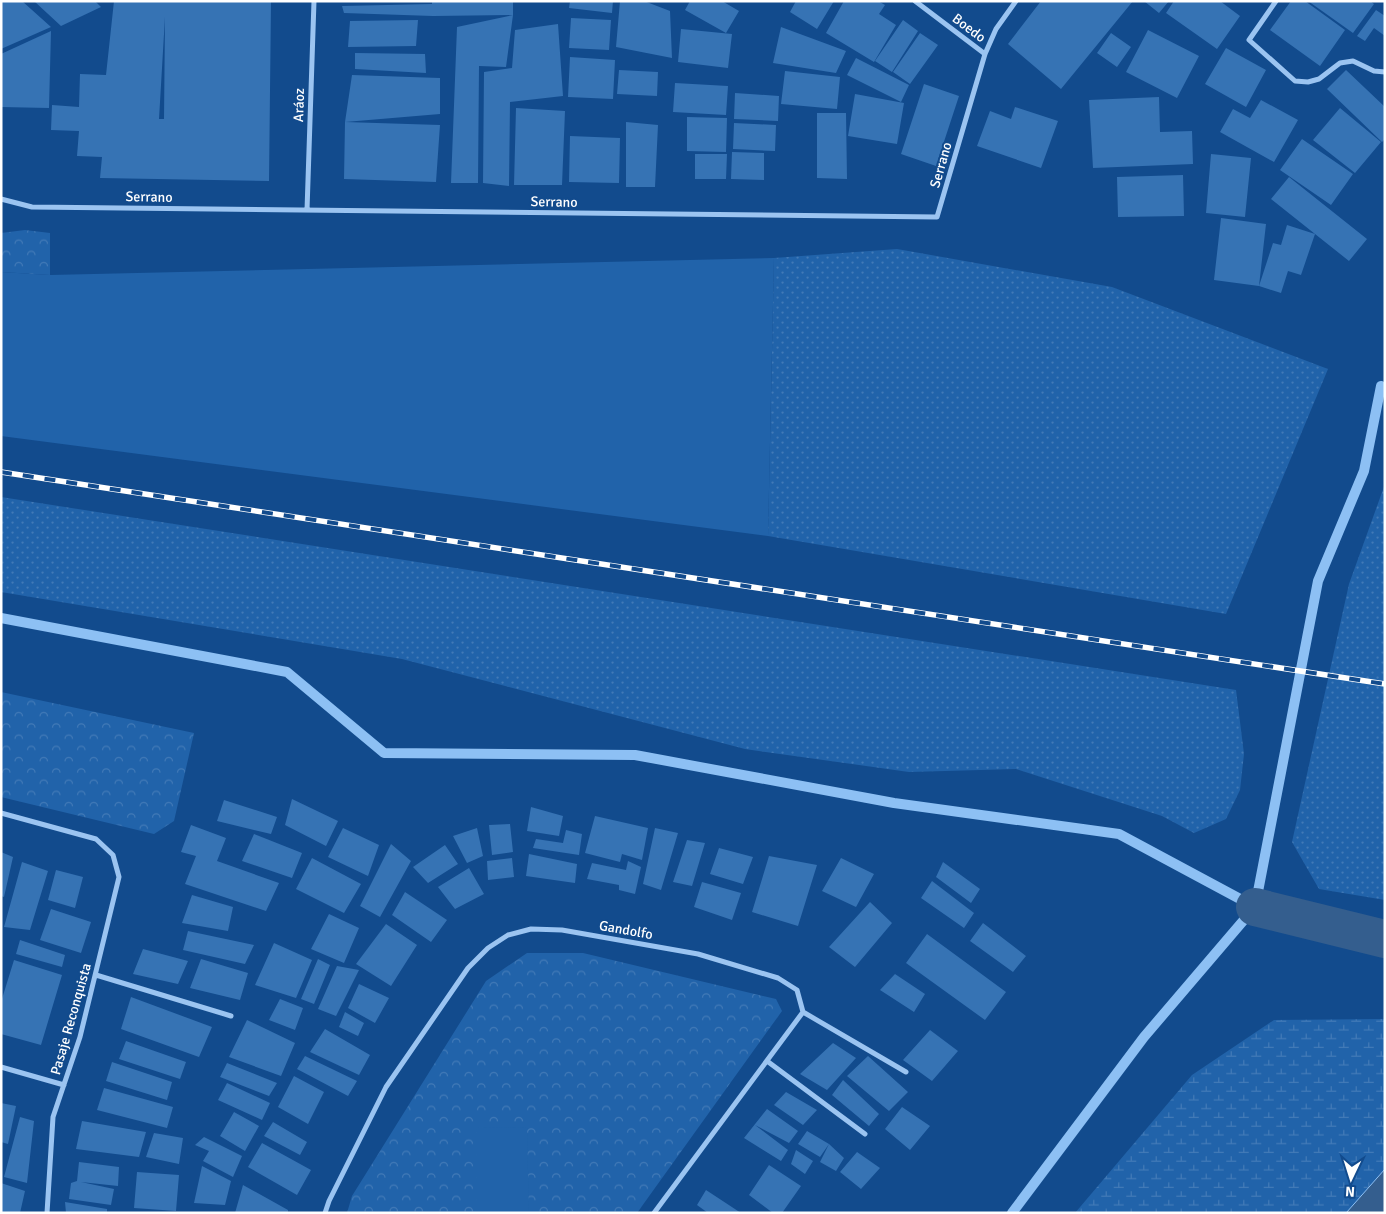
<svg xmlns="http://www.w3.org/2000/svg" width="1386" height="1214" viewBox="0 0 1386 1214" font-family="Signika,sans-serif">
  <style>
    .grass { fill: url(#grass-dots) }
    .wetland { fill: url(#wetland-marsh) }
    .park { fill: url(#park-crowns) }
    .pitch { fill: #2163aa }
    .water { fill: #345e8e; stroke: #8dc0f4 }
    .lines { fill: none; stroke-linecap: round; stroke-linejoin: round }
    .stream { stroke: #8dc0f4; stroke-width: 10 }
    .canal { stroke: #345e8e; stroke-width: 38 }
    .building { fill: #3673b4; fill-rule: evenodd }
    .minor { stroke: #9bc4f1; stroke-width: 5 }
    .rail-casing { stroke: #fff; stroke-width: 5.5 }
    .rail { stroke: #124b8d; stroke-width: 4; stroke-dasharray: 11; stroke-linecap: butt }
    .labels { text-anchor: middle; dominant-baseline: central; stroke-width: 4; stroke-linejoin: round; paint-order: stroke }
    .street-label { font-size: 14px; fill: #fff; stroke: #124b8d }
  </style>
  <defs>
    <pattern id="grass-dots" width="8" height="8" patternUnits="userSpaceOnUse" patternTransform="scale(1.25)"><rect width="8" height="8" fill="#2163aa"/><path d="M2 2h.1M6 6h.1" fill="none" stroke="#427ab7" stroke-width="1.8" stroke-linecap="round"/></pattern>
    <pattern id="wetland-marsh" width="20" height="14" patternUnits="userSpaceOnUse" patternTransform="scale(1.25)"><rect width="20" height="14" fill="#2163aa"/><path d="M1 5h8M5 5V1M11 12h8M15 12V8" fill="none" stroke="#427ab7"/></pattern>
    <pattern id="park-crowns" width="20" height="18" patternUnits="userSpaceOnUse" patternTransform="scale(1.25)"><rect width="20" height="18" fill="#2163aa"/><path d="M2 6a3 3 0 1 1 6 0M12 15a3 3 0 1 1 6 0" fill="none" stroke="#427ab7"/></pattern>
  </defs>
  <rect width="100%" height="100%" fill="#124b8d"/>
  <!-- grass -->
  <path class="grass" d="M897 249 1112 287 1328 369 1226 614 768 536 774 258Z
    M1385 484V900L1319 889 1292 842 1349 584Z
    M1 497 1236 690 1244 754 1240 790 1226 819 1194 833 1162 816 1016 769 909 772 745 749 402 659 1 592Z"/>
  <!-- wetland -->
  <path class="wetland" d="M1385 1019V1213H1075L1192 1075 1274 1020Z"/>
  <!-- park -->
  <path class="park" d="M25 230 50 233V275L1 272V233Z
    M1 692 194 733 174 821 154 834 1 797Z
    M527 953H583L776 999 782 1011 637 1213H347L352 1196 486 981Z"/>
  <!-- pitch -->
  <path class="pitch" d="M774 258 768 536 1 436V272L50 275Z
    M527 1127 529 1213H477V1128Z"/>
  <!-- water -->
  <path class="water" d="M1385 1169V1213H1346Z"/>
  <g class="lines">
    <!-- stream -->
    <path class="stream" d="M1 618 287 672 384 753 635 755 894 803 1119 834 1255 907
      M1012 1213 1144 1037 1255 907 1318 581 1364 471 1381 386"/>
    <!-- canal -->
    <path class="canal" d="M1255 907 1385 939"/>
  </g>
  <!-- building -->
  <path class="building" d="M1 1H22L51 27 1 49Z
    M34 1H95L101 7 61 26Z
    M114 1H271L269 181 100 178 102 157 77 156 79 131 51 130 52 105 79 107 80 74 106 75ZM165 17 164 119H159Z
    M432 1H513V15L433 16 344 13 342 6 432 4Z
    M570 1H613L612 13 569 8Z
    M620 1H644L670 11 672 58 616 47Z
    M690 1H722L739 11 726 33 685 10Z
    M796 1H834L817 29 790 12Z
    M844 1H878L885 5 879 14 896 25 874 62 826 33Z
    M1041 1H1133L1061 89 1008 44Z
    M1144 1H1169L1159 13Z
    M1174 1H1220L1240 16 1217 49 1166 13Z
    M1291 1H1305L1345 30 1320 66 1270 30Z
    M1308 1H1370L1374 4 1353 33Z
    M1376 10 1385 16V36L1374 28 1365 41 1357 36Z
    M513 15 506 67 479 66 478 183H451L457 27Z
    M571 18 611 20 609 50 569 48Z
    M418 20 416 46 348 47 350 21Z
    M903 20 918 31 892 72 875 61Z
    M558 24 563 96 510 102 509 186 483 183 484 72 512 68 515 30Z
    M781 27 846 51 836 73 773 63Z
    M681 29 732 34 728 68 678 62Z
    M1148 30 1199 56 1177 98 1126 72Z
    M51 31 49 108 1 107V54Z
    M920 33 938 45 910 84 893 72Z
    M1111 33 1131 47 1117 67 1097 53Z
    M1226 48 1266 70 1246 107 1205 84Z
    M355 53 425 54 426 73 355 69Z
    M570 57 615 60 613 99 568 97Z
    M856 58 909 85 901 102 847 75Z
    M619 70 658 72 657 96 617 94Z
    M1346 70 1385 107V139L1382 142 1327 89Z
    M785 71 840 77 837 109 781 104Z
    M352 75 440 78V114L345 122Z
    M675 83 728 86 726 115 673 112Z
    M924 84 959 96 936 166 901 154Z
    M735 93 779 96 778 121 734 119Z
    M855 94 904 103 897 144 848 136Z
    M1159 97 1160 132 1192 131 1193 164 1093 168 1089 100Z
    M1261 100 1298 120 1274 162 1220 132 1233 109 1250 118Z
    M1015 107 1058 121 1041 168 977 146 990 111 1011 119Z
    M516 108 565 111 562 185H514Z
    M1340 108 1381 142 1355 173 1313 140Z
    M817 113H846L847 179 817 178Z
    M687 117 727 118 726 152 687 151Z
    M345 122 440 125 436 182 344 179Z
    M626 122 658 125 655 187H626Z
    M734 123 776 125 775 151 733 149Z
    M570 136 620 138 619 183 569 182Z
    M1302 139 1353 174 1331 205 1280 170Z
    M732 152 764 153V180L731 179Z
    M695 154H727L726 179H695Z
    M1211 154 1251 158 1245 217 1206 213Z
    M1183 175 1184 216 1118 217 1117 177Z
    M1289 177 1367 239 1349 261 1271 199Z
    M1221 218 1266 224 1259 286 1214 280Z
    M1287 225 1315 234 1301 275 1288 271 1281 293 1259 286 1273 243 1281 245Z
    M292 799 338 821 326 846 285 825Z
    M224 800 277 817 271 834 217 821Z
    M531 807 563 816 559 836 527 831Z
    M595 816 648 828 642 860 622 854 620 862 585 853Z
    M510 824 513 852 492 855 489 825Z
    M191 825 226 838 217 861 279 883 266 911 185 884 196 856 181 852Z
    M343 828 379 845 368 876 328 857Z
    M477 828 483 856 467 863 453 836Z
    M655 828 678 833 661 890 643 884Z
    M566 830 582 834 579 855 533 848 536 839 563 843Z
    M254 834 302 853 292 878 242 861Z
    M687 840 705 843 692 886 673 882Z
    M391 844 411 861 380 917 360 906Z
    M445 845 458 864 428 883 413 867Z
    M719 848 753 857 743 884 710 874Z
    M1 852 13 857 4 897 1 896Z
    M529 854 577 864 575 883 526 876Z
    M769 856 817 865 798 926 752 912Z
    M312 858 361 884 344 913 296 889Z
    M512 858 514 877 488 880 487 861Z
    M841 858 874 874 856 907 822 891Z
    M628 861 641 867 635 894 619 890V885L587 879 592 863 626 870Z
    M22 862 48 871 30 930 4 927Z
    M943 862 980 889 971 903 936 877Z
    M469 868 484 894 455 909 438 887Z
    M56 870 83 877 75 908 48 900Z
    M932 881 974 913 964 928 921 898Z
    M702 882 741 893 732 920 694 907Z
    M405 892 447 920 431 942 392 915Z
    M192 895 233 907 228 931 182 923Z
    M870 902 892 923 855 967 829 947Z
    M51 909 91 922 81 953 40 940Z
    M329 914 359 928 344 963 311 949Z
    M983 923 1026 956 1013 972 970 941Z
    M386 924 417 945 391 986 356 964Z
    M188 931 254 945 245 964 183 950Z
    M927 934 1006 992 985 1020 906 963Z
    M20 940 65 955 62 967 16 954Z
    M274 943 312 960 296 998 255 985Z
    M143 949 188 961 178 984 133 974Z
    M201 959 248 973 240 1000 190 988Z
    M318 959 330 965 314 1004 301 999Z
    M14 960 62 975 41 1045 1 1034V1002Z
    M337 966 359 970 336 1016 318 1009Z
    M895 974 925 994 914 1012 880 990Z
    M359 984 389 998 375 1023 348 1008Z
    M131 997 212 1027 199 1057 121 1029Z
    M280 999 303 1008 295 1030 269 1020Z
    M345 1012 364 1023 358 1036 339 1027Z
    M247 1020 295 1043 281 1076 229 1057Z
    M325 1029 370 1055 359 1075 310 1052Z
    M930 1030 958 1051 932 1081 903 1060Z
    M126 1041 186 1062 180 1079 119 1059Z
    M833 1043 856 1058 827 1090 800 1074Z
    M305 1056 357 1081 348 1096 297 1069Z
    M868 1056 908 1092 889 1111 847 1076Z
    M112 1062 172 1082 167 1100 106 1081Z
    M227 1063 277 1083 269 1096 220 1077Z
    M294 1076 324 1092 308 1124 278 1107Z
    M843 1080 879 1114 869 1126 832 1095Z
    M227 1083 270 1103 262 1120 218 1100Z
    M104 1088 173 1107 167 1128 97 1110Z
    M786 1092 817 1110 803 1125 774 1105Z
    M1 1103 16 1106 8 1144 1 1142Z
    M902 1107 930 1126 910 1150 885 1129Z
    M767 1109 798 1131 789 1143 755 1125 788 1150 781 1161 744 1138Z
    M234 1112 259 1126 245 1151 220 1136Z
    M20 1117 34 1121 27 1183 4 1177Z
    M82 1121 146 1132 139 1157 76 1149Z
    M273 1122 307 1142 300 1155 264 1136Z
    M807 1131 829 1144 844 1158 836 1171 820 1162 829 1144 820 1157 798 1144Z
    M154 1133 183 1138 179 1164 146 1157Z
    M204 1137 242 1156 233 1177 203 1161 209 1151 195 1145Z
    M262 1143 311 1170 297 1195 248 1167Z
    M796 1150 813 1161 805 1174 791 1164Z
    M857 1152 880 1168 861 1189 840 1172Z
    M79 1162 119 1167 118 1186 81 1182 114 1189 111 1205 69 1199 71 1183 77 1181Z
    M769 1165 801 1186 782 1213H773L749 1195Z
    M202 1166 231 1181 225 1205 194 1203Z
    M137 1172 179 1175 176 1211 134 1208Z
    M1 1183 25 1191 20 1213H1Z
    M243 1185 288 1210V1213H235Z
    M706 1190 741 1213H708L697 1205Z
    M65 1202 107 1209V1213H66Z"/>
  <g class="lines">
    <!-- minor -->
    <path class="minor" d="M915 1 985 54
      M1276 1 1249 40 1295 81 1308 82 1319 79 1340 63 1353 61 1374 71 1385 72
      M1 199 32 207 937 217 985 54 996 29 1016 1
      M307 210 314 1
      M1 813 96 839 113 855 119 877 80 1037 53 1117 47 1213
      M96 975 231 1016
      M803 1012 906 1072
      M767 1061 865 1134
      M1 1067 64 1085
      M325 1213 329 1201 386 1087 468 968 488 948 508 935 531 929 562 930 698 954 778 978 797 990 803 1012
      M654 1213 803 1012"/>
    <!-- rail casing -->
    <g class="rail-casing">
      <path id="rail" d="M1 472 1385 684"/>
    </g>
    <!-- rail -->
    <use href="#rail" class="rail"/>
  </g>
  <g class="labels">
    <!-- street labels -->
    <g class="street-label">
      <text transform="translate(969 28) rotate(37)">Boedo</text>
      <text transform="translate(299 105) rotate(-88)">Aráoz</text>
      <text transform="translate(941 165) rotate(-74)">Serrano</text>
      <text transform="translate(149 197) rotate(1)">Serrano</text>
      <text transform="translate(554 202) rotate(1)">Serrano</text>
      <text transform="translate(626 930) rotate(10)">Gandolfo</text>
      <text transform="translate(71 1019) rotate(-74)">Pasaje Reconquista</text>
    </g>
  </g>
  <!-- border -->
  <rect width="1386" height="1214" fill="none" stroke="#ffffff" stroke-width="5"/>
  <!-- north arrow -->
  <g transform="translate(1351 1179) rotate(184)" stroke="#124b8d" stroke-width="4" paint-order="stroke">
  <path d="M0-4L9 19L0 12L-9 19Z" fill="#ffffff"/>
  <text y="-8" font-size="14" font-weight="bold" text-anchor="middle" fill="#ffffff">N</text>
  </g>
</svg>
